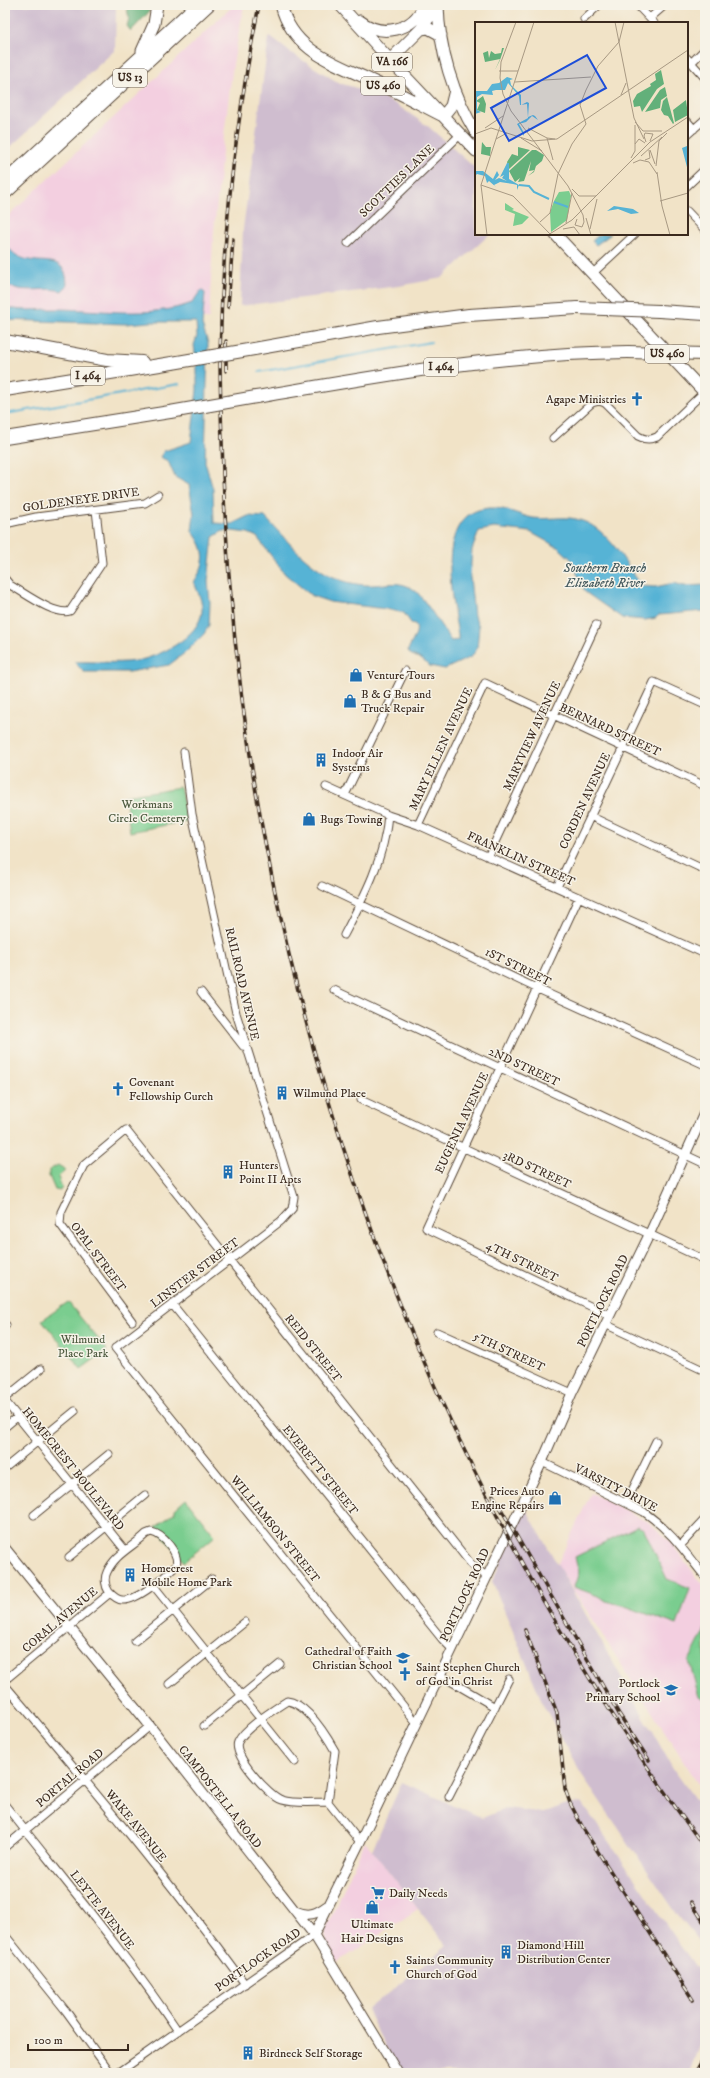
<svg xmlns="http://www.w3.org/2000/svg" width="710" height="2078" viewBox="0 0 710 2078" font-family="'IM FELL DW Pica',serif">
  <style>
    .built { fill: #f3cfe0 }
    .industrial { fill: #cfbdcf }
    .green { fill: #7acd8f; stroke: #5a7c56 }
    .forest { fill: #63b07a; stroke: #4f6d4c }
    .water { fill: #57b3d5; stroke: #496e7a }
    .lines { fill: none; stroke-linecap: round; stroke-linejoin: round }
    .stream { stroke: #57b3d5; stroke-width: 2 }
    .minor-casing { stroke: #564637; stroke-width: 9 }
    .secondary-casing { stroke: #564637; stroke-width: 11 }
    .primary-casing { stroke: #564637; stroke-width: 13 }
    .motorway-casing { stroke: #564637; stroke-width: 14 }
    .minor { stroke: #fff; stroke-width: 7 }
    .secondary { stroke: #fff; stroke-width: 9 }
    .primary { stroke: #fff; stroke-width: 11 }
    .motorway { stroke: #fff; stroke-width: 12 }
    .rail-casing { stroke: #3b2a1e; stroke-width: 3.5 }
    .rail { stroke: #f7f3e8; stroke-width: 2; stroke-dasharray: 6; stroke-linecap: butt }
    .motorway-bridge-casing { stroke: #564637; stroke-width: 14; stroke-linecap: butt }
    .motorway-bridge { stroke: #fff; stroke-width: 12 }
    .labels { text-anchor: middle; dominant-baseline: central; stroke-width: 3; stroke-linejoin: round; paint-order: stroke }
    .shield { fill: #f7f3e8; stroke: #73665b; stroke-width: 1 }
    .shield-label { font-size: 11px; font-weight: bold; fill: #3b2a1e }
    .street-label { font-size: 12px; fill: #3b2a1e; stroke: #f7f3e8 }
    .poi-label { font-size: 12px; fill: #3b2a1e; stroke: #f7f3e8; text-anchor: start }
    .park-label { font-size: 12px; fill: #4e5b40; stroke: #f7f3e8 }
    .water-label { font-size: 13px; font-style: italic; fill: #455a5e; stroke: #f7f3e8 }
    .inset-river { fill: none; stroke: #57b3d5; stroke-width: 2 }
    .inset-road { fill: none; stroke: #a89983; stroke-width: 1 }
    .view { fill: #1d4ed8; fill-opacity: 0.15; stroke: #1d4ed8; stroke-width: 2 }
    .inset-edge { fill: none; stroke: #3b2a1e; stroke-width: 2 }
  </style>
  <rect width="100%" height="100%" fill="#f7f3e8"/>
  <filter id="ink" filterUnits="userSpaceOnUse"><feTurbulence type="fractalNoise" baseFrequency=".025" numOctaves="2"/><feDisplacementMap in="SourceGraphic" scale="8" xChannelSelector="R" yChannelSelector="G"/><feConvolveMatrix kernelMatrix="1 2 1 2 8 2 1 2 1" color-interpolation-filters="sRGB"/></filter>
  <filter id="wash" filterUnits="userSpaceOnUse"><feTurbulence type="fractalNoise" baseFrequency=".012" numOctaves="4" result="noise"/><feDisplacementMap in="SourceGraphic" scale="16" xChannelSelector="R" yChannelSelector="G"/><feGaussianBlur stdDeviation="0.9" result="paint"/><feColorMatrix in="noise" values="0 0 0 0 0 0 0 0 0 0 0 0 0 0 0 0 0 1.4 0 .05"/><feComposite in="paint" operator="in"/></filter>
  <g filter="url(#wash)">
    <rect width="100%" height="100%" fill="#f1e3c7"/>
    <!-- built -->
    <path class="built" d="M234 5H244L233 64 223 143 213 240 209 319 135 320 5 318V219Z
      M591 1493 647 1521 668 1539 697 1577 705 1585V1794L557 1565Z
      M365 1841 418 1909 337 1963 326 1944 325 1930Z"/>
    <!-- industrial -->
    <path class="industrial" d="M5 5H116L115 50 5 152Z
      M269 36 291 53 339 83 377 94 397 105 429 127 476 169V234H490L442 278 399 286 240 306 243 229Z
      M526 1509 674 1770 705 1813V1949L679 1917 580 1772 544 1706 492 1581Z
      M402 1782 482 1818 507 1808 543 1813 564 1805 582 1803 704 1979 705 2030 689 2073H398L367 2010 447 1946 372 1850Z"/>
    <!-- green -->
    <path class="green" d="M180 787 187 821 130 832 125 796Z
      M58 1165 66 1170 58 1177 62 1187 60 1191 55 1190 49 1176V1170Z
      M68 1302 107 1350 81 1369 42 1320Z
      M186 1499 215 1536 184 1562 156 1527 175 1512V1509Z
      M637 1526 644 1529 667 1579 690 1588 677 1625 625 1606 606 1601 598 1596 574 1587 579 1572 575 1557Z
      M705 1629V1701L699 1697 689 1661Z"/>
    <!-- forest -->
    <path class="forest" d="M126 5H150L149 12 131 31 127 26 129 18Z"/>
    <!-- water -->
    <path class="water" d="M600 234H611L596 245 592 241Z
      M5 245C11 250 14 255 22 258 42 266 67 252 67 286L62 291C42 286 25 295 5 284Z
      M201 290 205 293 202 325 208 343 205 462 213 489 214 523 232 524 248 516 265 517C293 547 321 583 366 585 383 586 397 579 413 589 422 594 444 631 451 641L458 640V635C452 599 433 512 489 508 506 507 518 515 533 518 547 520 562 516 576 519 608 526 624 562 642 586L655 587 674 583 684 586 705 585V611L659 615 656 618 645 620 622 618 585 592 571 559 559 548 530 532 494 528 479 531 472 550 470 577 474 616 479 626 477 649 471 657 445 669 430 666 421 659 410 654 408 650C411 642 420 632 415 624L411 623 404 613 386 609 330 602 312 596 285 574 257 537 248 533 232 531H223L213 537 208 581 210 603 209 625 204 634 186 652 169 665 129 672H84L74 662C94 661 114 664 135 661 157 658 200 637 202 611 203 601 197 591 194 582 207 562 207 550 192 531L194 514 189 485 175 477 168 461 160 457 164 451 191 442 197 390V368L194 345 197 336 196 322H150L126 324 5 320V307C23 312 36 309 54 309 99 309 149 319 192 303Z"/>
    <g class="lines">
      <!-- stream -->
      <path class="stream" d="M259 372 431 342
        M5 414 179 384"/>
    </g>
  </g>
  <g filter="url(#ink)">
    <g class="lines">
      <!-- minor casing -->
      <g class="minor-casing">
        <path id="minor" d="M637 5 654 23
          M650 18 665 5
          M584 19 599 5
          M687 58 705 78
          M691 63 705 49
          M687 121 694 129
          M687 135 705 119
          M687 186 705 169
          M687 211 705 230
          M348 243 461 134
          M592 274 635 234
          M553 438 592 403 599 401 605 403 638 436C645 440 650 440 657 437L704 392
          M5 524 36 517 145 503 158 495
          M5 579 10 585C25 593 54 616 70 611L102 563 96 510
          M184 752 192 814 236 1013 294 1197 292 1209 281 1221 115 1348 417 1723
          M326 787 388 815 418 825 705 954
          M345 795 405 671
          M590 816 705 870
          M418 825 485 683 705 786
          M488 857 596 625
          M322 886 538 989 705 1065
          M557 887 654 682 705 705
          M579 897 426 1228 609 1315
          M344 935C364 897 385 857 388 815
          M334 990 705 1164
          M201 992 243 1046
          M361 1100 705 1260
          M172 1304 442 1639 452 1649
          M132 1321 60 1224 61 1212 84 1165 126 1130 471 1564 486 1576
          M605 1324 705 1371
          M5 1326 6 1325
          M437 1332 572 1393
          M5 1398 41 1369
          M5 1401 125 1550
          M5 1427 17 1417
          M542 1462 644 1512C671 1531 685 1552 705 1577
          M5 1468 75 1411
          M626 1503 656 1441
          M34 1515 109 1454
          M151 1532C163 1534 180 1554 176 1566 166 1576 136 1602 122 1600 118 1600 112 1595 109 1592 105 1586 104 1578 107 1572 115 1554 133 1547 146 1534Z
          M681 1545 705 1519
          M69 1557 145 1495
          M153 1585 295 1762
          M135 1641 212 1579
          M440 1675 495 1707
          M5 1680 110 1593
          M169 1684 245 1622
          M5 1685C88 1783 170 1881 245 1984
          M204 1726 280 1664
          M449 1797 509 1679
          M328 1802C313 1802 295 1804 282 1800 269 1796 232 1755 238 1742 244 1728 275 1709 287 1701 306 1703 326 1735 335 1751L328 1802 360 1842
          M5 1805C64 1880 125 1952 178 2031
          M5 1847 150 1726
          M5 1935 66 2011 111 2073
          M118 2073 314 1935"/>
      </g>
      <!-- secondary casing -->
      <g class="secondary-casing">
        <path id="secondary" d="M5 1548 150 1726 314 1935 398 2073
          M295 1911C309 1917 316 1914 327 1906
          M314 1935 360 1842 542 1462 572 1393 649 1235 705 1111"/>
      </g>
      <!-- primary casing -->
      <g class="primary-casing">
        <path id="primary" d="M281 5C293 53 338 64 377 83 400 93 421 105 443 116
          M340 5 390 60 476 151
          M438 5C439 50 453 95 476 133
          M360 21C382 38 413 31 424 5
          M421 29 430 16 433 5
          M142 51 154 24 157 5
          M390 60 421 29 428 28 441 35
          M443 116 451 106 455 90
          M5 181 196 5
          M5 194 209 5
          M555 234 705 393"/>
      </g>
      <!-- motorway casing -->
      <g class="motorway-casing">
        <path id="motorway" d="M659 311 705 314
          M5 341 107 360 142 362
          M254 349 378 327 469 315 577 308
          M5 390 172 363
          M256 397C379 376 502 353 628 352
          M5 438 170 412"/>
      </g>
      <!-- minor -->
      <use href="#minor" class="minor"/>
      <!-- secondary -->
      <use href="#secondary" class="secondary"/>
      <!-- primary -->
      <use href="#primary" class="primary"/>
      <!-- motorway -->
      <use href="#motorway" class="motorway"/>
      <!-- rail casing -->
      <g class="rail-casing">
        <path id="rail" d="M259 5C236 120 222 238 220 355 220 394 222 434 223 473 237 841 334 1207 506 1533 564 1643 631 1748 705 1848
          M228 307 233 239
          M226 371V341
          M493 1495 619 1714 649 1760
          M525 1630 557 1713 565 1789 570 1803 584 1830 693 2000
          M691 1902 705 1924
          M695 2073 705 2056"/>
      </g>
      <!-- rail -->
      <use href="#rail" class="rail"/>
      <!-- motorway-bridge casing -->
      <g class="motorway-bridge-casing">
        <path id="motorway-bridge" d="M577 308 659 311
          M628 352 705 354
          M172 363 254 349
          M170 412 256 397"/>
      </g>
      <!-- motorway-bridge -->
      <use href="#motorway-bridge" class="motorway-bridge"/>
    </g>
  </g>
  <!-- icons -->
  <defs>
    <g id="church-bare" transform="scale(1.08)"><path d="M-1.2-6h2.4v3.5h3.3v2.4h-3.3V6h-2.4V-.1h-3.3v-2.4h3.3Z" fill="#1f6fb2" stroke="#f7f3e8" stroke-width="2.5" paint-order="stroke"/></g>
    <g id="shop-bare" transform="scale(1.08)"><path d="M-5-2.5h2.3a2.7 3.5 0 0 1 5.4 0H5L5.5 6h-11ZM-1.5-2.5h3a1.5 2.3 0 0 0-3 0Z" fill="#1f6fb2" stroke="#f7f3e8" stroke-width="2.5" paint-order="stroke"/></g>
    <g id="building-bare" transform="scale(1.08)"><path d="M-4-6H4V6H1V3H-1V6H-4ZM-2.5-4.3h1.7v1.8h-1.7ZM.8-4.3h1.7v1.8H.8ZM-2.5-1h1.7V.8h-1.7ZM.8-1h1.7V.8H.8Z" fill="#1f6fb2" stroke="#f7f3e8" stroke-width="2.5" paint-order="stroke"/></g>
    <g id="school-bare" transform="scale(1.08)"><path d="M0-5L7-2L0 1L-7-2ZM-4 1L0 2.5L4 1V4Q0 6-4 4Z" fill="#1f6fb2" stroke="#f7f3e8" stroke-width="2.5" paint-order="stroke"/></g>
    <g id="supermarket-bare" transform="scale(1.08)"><path d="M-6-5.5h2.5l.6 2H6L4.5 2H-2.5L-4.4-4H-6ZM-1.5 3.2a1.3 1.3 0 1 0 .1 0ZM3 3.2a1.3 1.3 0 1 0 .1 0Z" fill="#1f6fb2" stroke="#f7f3e8" stroke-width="2.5" paint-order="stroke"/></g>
  </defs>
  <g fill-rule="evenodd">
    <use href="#church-bare" x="637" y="399"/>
    <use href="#shop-bare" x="356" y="675"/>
    <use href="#shop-bare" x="350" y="701"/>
    <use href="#building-bare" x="321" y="760"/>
    <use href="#shop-bare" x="309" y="819"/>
    <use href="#church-bare" x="118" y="1089"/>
    <use href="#building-bare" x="282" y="1093"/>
    <use href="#building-bare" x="228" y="1172"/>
    <use href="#shop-bare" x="555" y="1498"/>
    <use href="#building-bare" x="130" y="1575"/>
    <use href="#school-bare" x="403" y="1658"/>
    <use href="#church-bare" x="405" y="1674"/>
    <use href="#school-bare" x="671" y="1690"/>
    <use href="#supermarket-bare" x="378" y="1893"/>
    <use href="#shop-bare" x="372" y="1907"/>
    <use href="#building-bare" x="506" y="1952"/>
    <use href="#church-bare" x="395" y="1967"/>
    <use href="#building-bare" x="248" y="2053"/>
  </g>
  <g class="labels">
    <!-- shield labels -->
    <g class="shield">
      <rect x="372" y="53" width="40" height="18" rx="3"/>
      <rect x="113" y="69" width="34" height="18" rx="3"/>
      <rect x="361" y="77" width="44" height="18" rx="3"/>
      <rect x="645" y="345" width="44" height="18" rx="3"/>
      <rect x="424" y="358" width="34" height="18" rx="3"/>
      <rect x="71" y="367" width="34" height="18" rx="3"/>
    </g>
    <g class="shield-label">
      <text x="392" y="62">VA 166</text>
      <text x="130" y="78">US 13</text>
      <text x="383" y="86">US 460</text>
      <text x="667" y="354">US 460</text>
      <text x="441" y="367">I 464</text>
      <text x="88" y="376">I 464</text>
    </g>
    <!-- street labels -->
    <g class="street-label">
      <text transform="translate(397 181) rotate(-44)">SCOTTIES LANE</text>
      <text transform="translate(81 500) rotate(-8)">GOLDENEYE DRIVE</text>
      <text transform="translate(610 730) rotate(25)">BERNARD STREET</text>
      <text transform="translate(532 736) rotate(-65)">MARYVIEW AVENUE</text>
      <text transform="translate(441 749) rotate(-65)">MARY ELLEN AVENUE</text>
      <text transform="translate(585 801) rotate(-65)">CORDEN AVENUE</text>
      <text transform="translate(521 859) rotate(24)">FRANKLIN STREET</text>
      <text transform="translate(518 967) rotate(26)">1ST STREET</text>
      <text transform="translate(242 984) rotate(77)">RAILROAD AVENUE</text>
      <text transform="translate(524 1067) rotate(25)">2ND STREET</text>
      <text transform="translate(462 1123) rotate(-65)">EUGENIA AVENUE</text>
      <text transform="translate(537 1170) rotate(25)">3RD STREET</text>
      <text transform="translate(98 1257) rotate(53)">OPAL STREET</text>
      <text transform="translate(522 1262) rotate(26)">4TH STREET</text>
      <text transform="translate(195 1273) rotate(-37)">LINSTER STREET</text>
      <text transform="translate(603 1301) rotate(-64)">PORTLOCK ROAD</text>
      <text transform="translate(313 1348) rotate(51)">REID STREET</text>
      <text transform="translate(509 1352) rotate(25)">5TH STREET</text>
      <text transform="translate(73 1469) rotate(51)">HOMECREST BOULEVARD</text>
      <text transform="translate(320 1470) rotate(51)">EVERETT STREET</text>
      <text transform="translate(616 1488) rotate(27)">VARSITY DRIVE</text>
      <text transform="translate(275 1529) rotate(51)">WILLIAMSON STREET</text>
      <text transform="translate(465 1595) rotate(-65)">PORTLOCK ROAD</text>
      <text transform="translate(60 1620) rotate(-40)">CORAL AVENUE</text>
      <text transform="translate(70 1778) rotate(-40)">PORTAL ROAD</text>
      <text transform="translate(220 1797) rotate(52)">CAMPOSTELLA ROAD</text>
      <text transform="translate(136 1826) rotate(51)">WAKE AVENUE</text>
      <text transform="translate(102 1910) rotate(52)">LEYTE AVENUE</text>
      <text transform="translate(258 1960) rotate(-35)">PORTLOCK ROAD</text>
    </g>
    <!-- poi labels -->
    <g class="poi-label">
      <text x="626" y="399" text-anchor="end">Agape Ministries</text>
      <text x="367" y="675">Venture Tours</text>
      <text x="361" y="694">B &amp; G Bus and<tspan x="361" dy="14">Truck Repair</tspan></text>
      <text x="332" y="753">Indoor Air<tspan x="332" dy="14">Systems</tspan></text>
      <text x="320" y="819">Bugs Towing</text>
      <text x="129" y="1082">Covenant<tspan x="129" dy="14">Fellowship Curch</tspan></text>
      <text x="293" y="1093">Wilmund Place</text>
      <text x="239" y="1165">Hunters<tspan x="239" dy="14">Point II Apts</tspan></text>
      <text x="544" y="1491" text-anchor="end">Prices Auto<tspan x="544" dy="14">Engine Repairs</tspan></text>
      <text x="141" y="1568">Homecrest<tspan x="141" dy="14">Mobile Home Park</tspan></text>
      <text x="392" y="1651" text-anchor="end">Cathedral of Faith<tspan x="392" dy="14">Christian School</tspan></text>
      <text x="416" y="1667">Saint Stephen Church<tspan x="416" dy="14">of God in Christ</tspan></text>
      <text x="660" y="1683" text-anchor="end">Portlock<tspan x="660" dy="14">Primary School</tspan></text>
      <text x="389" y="1893">Daily Needs</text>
      <text x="372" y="1924" text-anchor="middle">Ultimate<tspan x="372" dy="14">Hair Designs</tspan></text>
      <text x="517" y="1945">Diamond Hill<tspan x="517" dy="14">Distribution Center</tspan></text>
      <text x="406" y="1960">Saints Community<tspan x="406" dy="14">Church of God</tspan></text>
      <text x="259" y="2053">Birdneck Self Storage</text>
    </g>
    <!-- park labels -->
    <g class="park-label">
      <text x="147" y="804">Workmans<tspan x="147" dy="14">Circle Cemetery</tspan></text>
      <text x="83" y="1339">Wilmund<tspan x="83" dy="14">Place Park</tspan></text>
    </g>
    <!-- water labels -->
    <g class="water-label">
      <text x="605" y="568">Southern Branch<tspan x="605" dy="15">Elizabeth River</tspan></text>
    </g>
  </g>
  <!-- overview -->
  <g transform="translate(475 22)">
    <rect width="213" height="213" fill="#f1e3c7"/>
    <path d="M94 169 96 174 92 198 76 210 75 190 79 179 84 170ZM30 181 39 187 37 188 54 195 47 202 38 204 40 192 30 188Z" fill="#7acd8f"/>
    <path d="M27 26H29L25 38 20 48 25 37 10 40 8 31 13 29 14 36 16 29 20 32 26 31ZM186 48 189 62 182 67 167 90 165 84 159 85 158 79 162 72 176 64 175 62 181 58 180 52ZM190 65 192 74 186 78 185 86 170 90 185 68ZM8 74 11 82 10 91 2 88 5 81 1 79ZM192 75 199 101 198 102 193 94 189 93 186 88 188 79ZM211 78 213 93 200 100 198 88ZM7 120 11 125H16L15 134 6 132ZM43 125 55 128 34 147 32 140 37 132 43 134ZM57 128H61L69 133 67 139 61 144 59 150 53 154 60 148 54 149 56 139 49 159 43 160 45 156 40 160 34 149Z" fill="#63b07a"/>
    <path d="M32 55 38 57 35 58 36 63 46 73V83L52 80 54 81 53 95 58 93 60 94 63 98 57 94 51 100 44 102 49 111V114L42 102 53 96 52 82 45 83 44 74 33 61 30 68H21L17 69 18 73 7 72 2 75V88L6 90 0 92V69H12L17 62 24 61ZM212 124 213 127V149L207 126ZM32 141H34V157L44 163 42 168V163L38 162 25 160 19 163 21 165 14 159 12 161 10 154 2 152 0 154V149H8L18 157 22 149 24 153 20 158 24 156 32 159 27 156 29 153 25 155ZM139 184 158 187 164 191 156 192 143 187 132 189Z" fill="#57b3d5"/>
    <path class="inset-river" d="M44 163 54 164 59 170 74 177M79 180 93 185"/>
    <path class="inset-road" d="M41 0 26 40 25 56 28 72 36 89 93 164 108 193 109 200 107 205 100 203 102 197M140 0 159 96 169 117M24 49H43M40 60 116 55M146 73 151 61M160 100 168 109H187M10 106 28 94M53 106 72 116 80 117M0 112 16 106 57 119 82 117 213 28M46 116 67 129M72 116 78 138M21 117 32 111M171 120 169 114 170 111 178 112 175 119M160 122 164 117 170 121M175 128 180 142M166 134 187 115M156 136 160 129V103M170 138 175 136 174 128M158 141 165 138 174 140 182 152M181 144 184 119 192 111M182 150 187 184 195 213M6 163 38 174 76 213M97 167 104 174H121M185 179 213 171M111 196 116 213M65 200 75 191 83 152 97 122 111 102 105 83 111 68 123 44 144 20 149 0M91 201 97 171M88 207 99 205 105 213M115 207 122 177M12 213 6 163 59 0M73 213 97 198 175 120 213 95"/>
    <path class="view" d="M112 33 131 66 34 119 16 86Z"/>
    <rect width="213" height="213" class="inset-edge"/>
  </g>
  <!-- margin -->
  <rect width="710" height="2078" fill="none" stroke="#f7f3e8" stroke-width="20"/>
  <!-- scale -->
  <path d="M28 2044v6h100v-6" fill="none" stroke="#3b2a1e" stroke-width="2"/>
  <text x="34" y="2044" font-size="12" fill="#3b2a1e" stroke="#f7f3e8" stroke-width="3" paint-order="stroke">100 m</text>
</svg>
